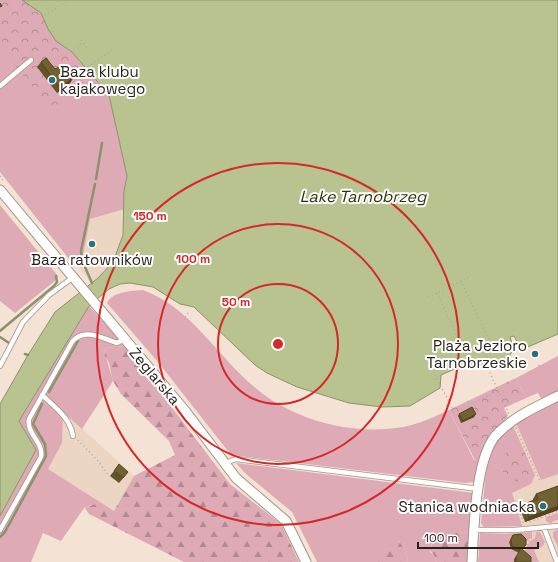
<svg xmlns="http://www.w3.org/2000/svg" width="558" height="562" viewBox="0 0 558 562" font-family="'Space Grotesk',sans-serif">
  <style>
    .built { fill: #edd5c3 }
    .grass { fill: #ddaab6 }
    .forest { fill: url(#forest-firs) }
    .park { fill: url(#park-crowns) }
    .water { fill: #b8c390; stroke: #8d926d }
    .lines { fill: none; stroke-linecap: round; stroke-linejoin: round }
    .stream { stroke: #8d926d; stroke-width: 2.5 }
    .lane-casing { stroke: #a59487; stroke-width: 6 }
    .street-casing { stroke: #a59487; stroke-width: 11 }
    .path { stroke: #b5a89c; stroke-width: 1.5; stroke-dasharray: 1 3; stroke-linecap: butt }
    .lane { stroke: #fff; stroke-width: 4.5 }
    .street { stroke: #fff; stroke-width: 9 }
    .wall { fill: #62532a }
    .shaded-wall { fill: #504422 }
    .building { fill: #726131; stroke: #504422 }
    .ring { fill: none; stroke: #d62828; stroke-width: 2 }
    .poi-dot { fill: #29727a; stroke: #fff; stroke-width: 1.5 }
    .labels { text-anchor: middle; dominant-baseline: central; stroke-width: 4; stroke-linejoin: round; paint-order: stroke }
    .poi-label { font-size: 15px; fill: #28211c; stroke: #fff; text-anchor: end }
    .street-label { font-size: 15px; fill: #28211c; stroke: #fff }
    .water-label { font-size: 16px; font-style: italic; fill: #2b320a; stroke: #fff }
    .centre { fill: #d62828; stroke: #fff; stroke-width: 2 }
    .ring-label { font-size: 12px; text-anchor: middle; font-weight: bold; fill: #d62828; stroke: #fff; stroke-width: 4; stroke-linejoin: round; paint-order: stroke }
  </style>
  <defs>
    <pattern id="forest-firs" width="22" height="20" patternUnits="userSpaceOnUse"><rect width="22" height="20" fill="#ddaab6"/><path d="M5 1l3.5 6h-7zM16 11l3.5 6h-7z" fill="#b38a93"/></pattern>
    <pattern id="park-crowns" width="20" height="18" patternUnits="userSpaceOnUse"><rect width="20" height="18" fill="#ddaab6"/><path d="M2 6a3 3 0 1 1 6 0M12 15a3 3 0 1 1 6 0" fill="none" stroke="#b38a93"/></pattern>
  </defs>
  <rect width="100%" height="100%" fill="#f4e3d4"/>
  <!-- built -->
  <path class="built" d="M125 209 123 235 116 256 105 272 92 284 75 263 83 256 90 219Z
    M555 405 558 413V562H479L486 469 513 426Z
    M63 411 134 476 114 511 48 469 62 443Z"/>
  <!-- grass -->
  <path class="grass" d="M0 0H22L109 95 127 176 124 191 125 209 90 219 83 256 73 264 0 172Z
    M0 205 58 276 56 280 15 313 0 301Z
    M143 290C192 309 215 353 252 385 291 420 352 436 403 427 419 424 434 417 449 410L474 460 480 461 477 477 474 482 465 483 231 455 158 362 107 303C113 291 132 291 143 290Z
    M89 306 125 346 106 348C104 357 111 371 113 381L82 429 63 412 62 443 48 469 100 502 84 508 61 541 43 533 31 562H0V516L36 450 19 421Z
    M558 356V392L542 400 538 393 526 398 516 378Z
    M558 400V474L541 480 516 423Z
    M513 426 535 475 531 484 512 493 522 526 484 527 481 523 487 461 498 437Z
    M236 463 474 493 469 532 456 533 446 538H440L431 545 430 552 434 555 437 562H408L405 550 399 541 386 550 376 562H317L292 512 245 473Z
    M558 513V520L553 521 551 524 546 521V517Z
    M558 529V546L553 537V532Z
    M532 532V537L527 541 516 557 524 553 529 542 535 538 536 532H540L545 542 542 547 534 550 539 562H478L480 533 506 534Z"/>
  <!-- forest -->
  <path class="forest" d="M125 346 230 484 281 524 299 562H184L89 514 85 508 100 502 114 511 134 476 175 455 169 441 121 394 113 381 109 363 105 356 106 348Z
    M469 532 467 562H437L434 555 428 548 440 538H446L456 533Z
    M392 539 399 541 405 550 408 562H376Z"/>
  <!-- park -->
  <path class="park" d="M0 0H22L41 13 48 29 56 41 72 52 98 83 50 109 11 60 0 50Z
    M516 378 526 398 504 408 508 416 485 443 480 461 476 462 449 410Z
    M521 445 528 459 532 476 516 483 514 479 505 476 503 471 506 460 503 455Z"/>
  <!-- water -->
  <path class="water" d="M22 0H558V334L523 349 520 347 514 336 510 337C515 349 512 355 503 363L455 369 441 375 440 388 410 406 382 407 349 403 297 387 267 373 255 365 194 307 180 304 153 287 130 283 120 284 109 289 89 306 19 421 36 450 0 516V404L28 355 55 312 98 278 113 262 123 235 124 191 127 176 109 95 72 52 56 41 48 29 41 13Z"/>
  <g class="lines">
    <!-- stream -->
    <path class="stream" d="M96 179 102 143
      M82 261 81 251 95 184
      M85 267 92 283
      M0 331 54 286 57 282 56 276
      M0 337 9 343
      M25 354 28 355
      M49 392 78 341
      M0 537 5 532 46 456 45 444 33 424 42 404"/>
    <!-- lane casing -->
    <g class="lane-casing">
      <path id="lane" d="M0 86 31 60
        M0 366 23 322 49 295 72 278
        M42 395C55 407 70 418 73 436
        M225 463 236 459 479 489
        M544 528 557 562
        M0 530 41 457C44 442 26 434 29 419L72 342C84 327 102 338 117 343L125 339
        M475 530H515L558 526"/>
    </g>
    <!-- street casing -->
    <g class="street-casing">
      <path id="street" d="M0 190 186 412 236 478 286 521 306 562
        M472 562C474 529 475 455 498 433 515 416 538 406 558 396"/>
    </g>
    <!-- path -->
    <path class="path" d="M42 18 68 0
      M81 40 87 48
      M70 51 83 42
      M85 69 115 48
      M0 176 4 182
      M453 285 470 277
      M437 293 470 364 495 352 461 281
      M428 297 445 289
      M185 317 188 313
      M483 358 509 414
      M539 365 540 369
      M431 368 453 409
      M236 373 239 370
      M454 413 498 391
      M516 428 540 481
      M340 429 341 425
      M78 440 98 461 109 476
      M516 503 524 524
      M530 522 558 511
      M523 552 528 542 534 535"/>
    <!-- lane -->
    <use href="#lane" class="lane"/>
    <!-- street -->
    <use href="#street" class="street"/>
  </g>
  <!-- wall -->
  <path class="wall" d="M41 62 73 78 70 83 57 93 37 67Z
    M459 414 474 417 461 423 458 416Z
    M114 471 125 476 119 483 110 476Z
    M558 486V510L525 522 520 509 524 504 533 500V499L536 494Z
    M513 535 522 549 531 562H514V559L519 553 511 549 509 542Z"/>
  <!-- shaded-wall -->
  <path class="shaded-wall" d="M73 78 70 83 57 93 60 88Z
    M476 414 474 417 461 423 463 421Z
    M558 506V510L525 522 529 517Z"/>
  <!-- building -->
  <path class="building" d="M0 3 2 6 0 7Z
    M46 58 55 69 59 67 64 73 68 70 73 78 60 88 41 62Z
    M472 407 476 414 463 421 459 414Z
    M119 464 128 472 123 478 114 471Z
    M558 486V506L529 517 524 504 538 499 536 494Z
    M521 534 526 539V545L522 549 531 557V562H516V557L520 550 512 546 511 539 513 535Z"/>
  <!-- distance rings -->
  <g class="ring">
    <circle cx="278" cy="344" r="60"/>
    <circle cx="278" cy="344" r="120"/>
    <circle cx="278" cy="344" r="181"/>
  </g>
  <!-- markers -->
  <g class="poi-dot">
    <circle cx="52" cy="80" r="4"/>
    <circle cx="92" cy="244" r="4"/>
    <circle cx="535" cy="354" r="4"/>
    <circle cx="543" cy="506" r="4"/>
  </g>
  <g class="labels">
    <!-- poi labels -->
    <g class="poi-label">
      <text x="60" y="71" text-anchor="start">Baza klubu<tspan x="60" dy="17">kajakowego</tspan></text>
      <text x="92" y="259" text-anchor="middle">Baza ratowników</text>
      <text x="527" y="345">Plaża Jezioro<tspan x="527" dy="17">Tarnobrzeskie</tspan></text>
      <text x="535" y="506">Stanica wodniacka</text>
    </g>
    <!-- street labels -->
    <g class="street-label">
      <text transform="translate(155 376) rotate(50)">Żeglarska</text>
    </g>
    <!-- water labels -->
    <g class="water-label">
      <text x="363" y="196">Lake Tarnobrzeg</text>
    </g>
  </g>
  <circle cx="278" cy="344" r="6" class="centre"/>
  <g class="ring-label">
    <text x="150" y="220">150 m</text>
    <text x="193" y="263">100 m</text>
    <text x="236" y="306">50 m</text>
  </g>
  <!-- scale -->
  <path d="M418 542v6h120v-6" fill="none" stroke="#28211c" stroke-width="2"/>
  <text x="424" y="542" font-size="12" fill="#28211c" stroke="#ffffff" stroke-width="3" paint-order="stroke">100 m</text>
</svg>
